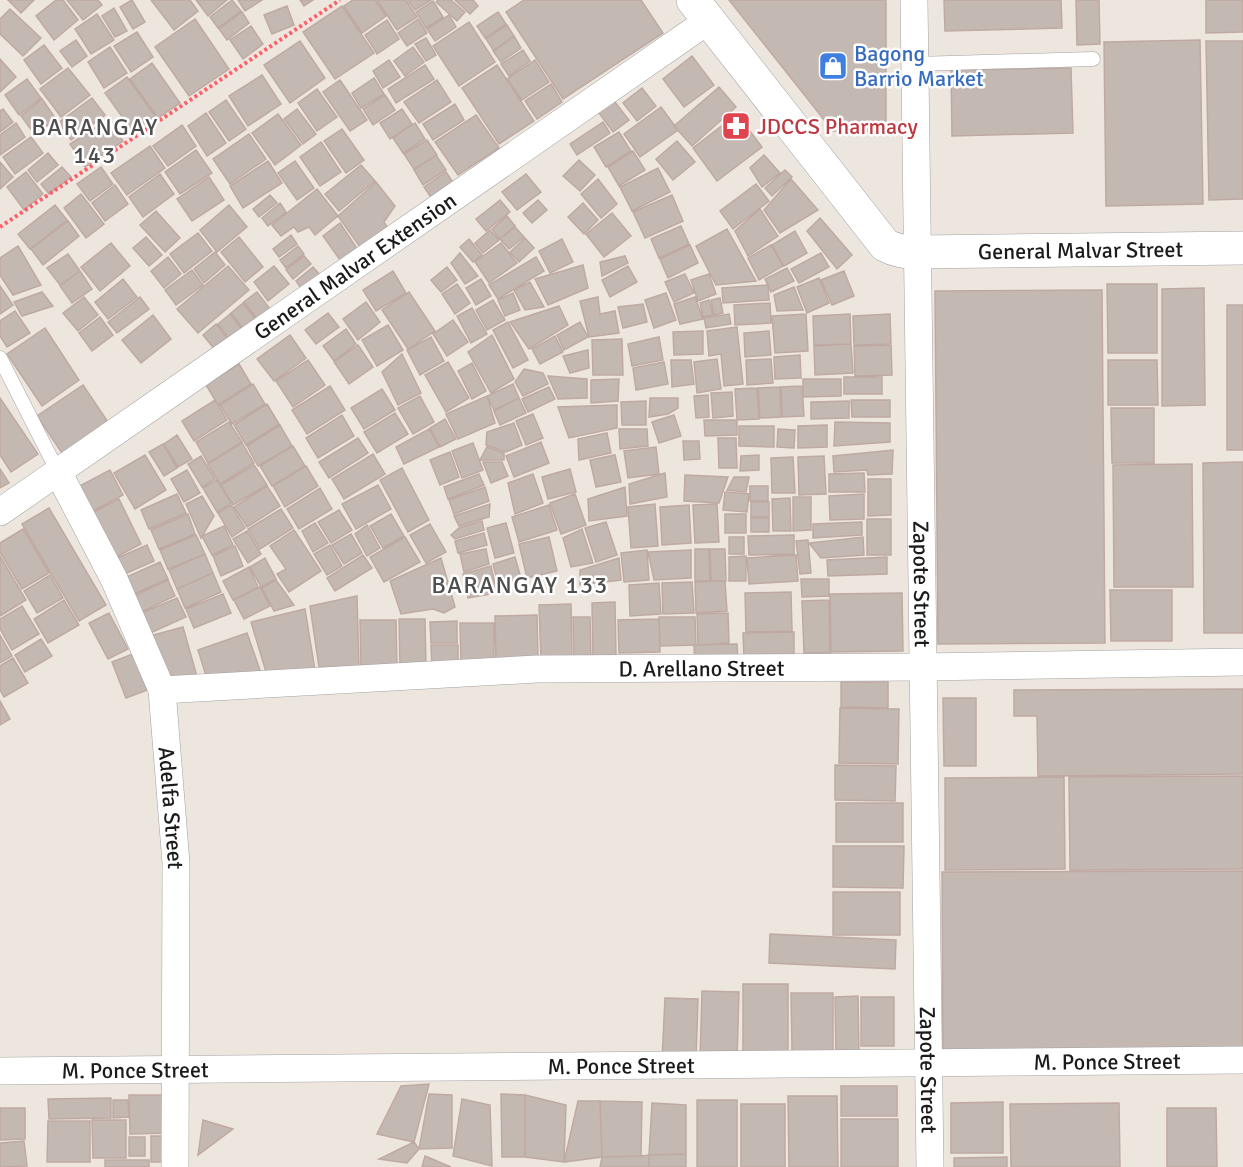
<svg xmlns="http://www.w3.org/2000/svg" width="1243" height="1167" viewBox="0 0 1243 1167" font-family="Signika,sans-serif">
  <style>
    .building { fill: #c4b8b3; stroke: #beaaa2; stroke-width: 1.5 }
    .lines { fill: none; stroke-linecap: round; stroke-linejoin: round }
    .service-casing { stroke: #a2a2a2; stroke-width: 15 }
    .minor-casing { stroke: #a2a2a2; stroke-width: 28 }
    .tertiary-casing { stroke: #a2a2a2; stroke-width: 34 }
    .path { stroke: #fd6067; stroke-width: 4; stroke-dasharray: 3 3; stroke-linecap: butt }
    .service { stroke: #fff; stroke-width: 14 }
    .minor { stroke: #fff; stroke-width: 27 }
    .tertiary { stroke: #fff; stroke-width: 33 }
    .labels { text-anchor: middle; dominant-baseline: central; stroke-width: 5; stroke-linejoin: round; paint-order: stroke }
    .shop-label { font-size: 22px; fill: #366cbe; stroke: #fff; text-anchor: start }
    .health-label { font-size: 22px; fill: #be3a42; stroke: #fff; text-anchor: start }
    .street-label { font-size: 22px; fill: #1b1b1b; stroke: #fff }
    .neighbourhood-label { font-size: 24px; letter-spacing: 1.5px; fill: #4e4e4e; stroke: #fff }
  </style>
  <rect width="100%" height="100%" fill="#ede6df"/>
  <!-- building -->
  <path class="building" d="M8 0H34L21 13Z
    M56 0H63L78 20 54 40 36 16Z
    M67 0H98L102 5 83 20Z
    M132 0 145 22 133 29 120 7Z
    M151 0H190L198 11 174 30Z
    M196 0H227L208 16Z
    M232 0 241 11 218 28 210 17Z
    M238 0H262L245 11Z
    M300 0H313L304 6Z
    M353 0H375L386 16 362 33 344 6Z
    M377 0H406L417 17 397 30Z
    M408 0H431L415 10Z
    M438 0H451L465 12 457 21 436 2Z
    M455 0H473L478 6 470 14Z
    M524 0H641L663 33 563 99 506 12Z
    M729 0H886V131H833Z
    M944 0H1061L1062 28 945 31Z
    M1076 0H1099L1100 44 1077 45Z
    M1206 0H1243V32L1206 33Z
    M433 1 443 17 426 28 416 12Z
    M287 6 294 25 272 34 264 15Z
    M342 6 374 53 335 79 303 32Z
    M114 8 127 31 115 37 102 16Z
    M10 9 41 38 23 56 0 34V19Z
    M242 12 249 23 227 40 219 29Z
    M498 12 506 24 485 38 477 26Z
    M97 14 114 40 91 54 75 29Z
    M449 15 456 27 435 41 427 29Z
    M195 19 229 69 189 96 155 47Z
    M418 19 427 33 407 46 398 33Z
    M387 20 399 39 377 54 365 35Z
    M469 22 495 62 459 86 433 46Z
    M507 25 514 36 494 51 486 39Z
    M251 26 263 44 243 59 230 40Z
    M137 32 153 57 131 72 114 46Z
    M514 36 521 48 501 62 493 51Z
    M426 38 436 55 426 61 415 44Z
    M76 40 87 56 72 67 60 51Z
    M1200 40 1203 204 1106 206 1104 42Z
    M300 41 325 78 290 103 264 65Z
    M1206 41H1243V199L1209 200Z
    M44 45 62 68 41 84 24 60Z
    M110 47 127 73 104 88 88 62Z
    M413 47 424 62 405 76 394 61Z
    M523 50 530 61 509 76 501 64Z
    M692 56 714 85 684 107 663 79Z
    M0 59 16 77 0 92Z
    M389 60 400 77 383 88 373 71Z
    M535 60 549 82 522 100 507 79Z
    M152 63 180 103 158 118 130 79Z
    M425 65 434 79 396 103 388 89Z
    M497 65 534 121 499 144 462 88Z
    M68 68 90 95 61 117 40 89Z
    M1071 68 1073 133 952 136 951 70Z
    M262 75 281 104 248 126 229 96Z
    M127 77 155 116 133 132 105 93Z
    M374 78 384 94 361 108 352 93Z
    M27 79 41 98 19 115 5 95Z
    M340 80 367 120 350 131 323 92Z
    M437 80 451 102 419 123 404 102Z
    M551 84 562 102 537 119 525 101Z
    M719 87 736 107 692 146 674 126Z
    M642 88 656 106 637 121 623 103Z
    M317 89 337 117 317 131 298 103Z
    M385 95 395 110 373 125 363 109Z
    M611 97 629 120 613 132 596 109Z
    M92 98 105 115 71 140 58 123Z
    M42 99 56 119 35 135 21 116Z
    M226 100 246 129 229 141 209 112Z
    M455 104 464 120 433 140 423 124Z
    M661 107 678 130 640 157 624 134Z
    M3 109 13 122 0 132V111Z
    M297 109 316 134 303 144 284 119Z
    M402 109 412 124 390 139 380 123Z
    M206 113 226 143 207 156 188 126Z
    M278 114 301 145 275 165 252 133Z
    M737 114 762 147 717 181 693 148Z
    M476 115 499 148 458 175 435 142Z
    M109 119 123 141 85 167 70 144Z
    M603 122 610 133 577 155 570 144Z
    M16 123 25 137 0 155V135Z
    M415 123 425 139 403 153 393 138Z
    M182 125 196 146 168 166 153 146Z
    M342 129 364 160 346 173 324 141Z
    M619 132 631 151 606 167 594 147Z
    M249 134 266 159 230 184 213 159Z
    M31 137 43 153 15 174 3 157Z
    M427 140 437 155 414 169 404 154Z
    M677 141 695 162 673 180 656 159Z
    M321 142 341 172 320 186 300 157Z
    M150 146 165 168 127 195 111 173Z
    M196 150 212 173 180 194 165 172Z
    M633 151 645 170 619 186 608 167Z
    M48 153 58 165 37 182 28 170Z
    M436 155 446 170 423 185 414 170Z
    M764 155 780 173 762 187 750 168Z
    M579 160 595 175 580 191 563 176Z
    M268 161 282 183 243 208 230 186Z
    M295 161 314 188 297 200 278 173Z
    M0 162 13 177 0 189Z
    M361 165 375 181 339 211 325 194Z
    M62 167 71 177 49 194 41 184Z
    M101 167 113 184 90 201 77 184Z
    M658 168 670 192 632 211 620 187Z
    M785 170 792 177 772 196 765 188Z
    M26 172 43 194 24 210 7 187Z
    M446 172 456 187 434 202 424 187Z
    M160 174 174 194 143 217 129 197Z
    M526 174 541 192 517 210 502 192Z
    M209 177 224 200 192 221 177 199Z
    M598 179 617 204 601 218 581 194Z
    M791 179 818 210 780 233 764 210Z
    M376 182 395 206 384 222 391 234 365 254 338 216Z
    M756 184 769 201 733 229 720 211Z
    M115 185 128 204 105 221 92 203Z
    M317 189 338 216 315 235 309 227 298 232 294 227 281 236 272 225Z
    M81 194 104 224 86 238 64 208Z
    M270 195 277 203 259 217 253 209Z
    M672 195 683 221 645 238 633 212Z
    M500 200 510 212 486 231 476 219Z
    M538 200 547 210 532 223 523 213Z
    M280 203 286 212 268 226 262 218Z
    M583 203 598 220 584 234 568 217Z
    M55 205 67 220 30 249 18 234Z
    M229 205 247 227 217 252 200 230Z
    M760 209 778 236 748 256 735 231Z
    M156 211 180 238 165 252 140 225Z
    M612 213 631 236 604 257 586 234Z
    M507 216 515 226 500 239 492 229Z
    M820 218 852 255 837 269 807 231Z
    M68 221 79 236 43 265 31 249Z
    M340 223 362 256 345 267 323 236Z
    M681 226 689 244 659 258 651 239Z
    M515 227 524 237 509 249 500 239Z
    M727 229 756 281 716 285 696 246Z
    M490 230 499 240 483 253 475 243Z
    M795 231 807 253 784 266 772 245Z
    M198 233 212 251 184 273 170 254Z
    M291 235 297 244 279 257 273 249Z
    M146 237 162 255 149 266 133 248Z
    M239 237 263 267 245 282 221 252Z
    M525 238 534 248 519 262 510 252Z
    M469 239 482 255 473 262 460 247Z
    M562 239 573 262 550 273 539 251Z
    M111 243 130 266 100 291 81 267Z
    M501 243 517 263 489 283 475 262Z
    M690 245 698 263 668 278 660 259Z
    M771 245 783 266 759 280 748 258Z
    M18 246 41 285 13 295 0 275V258Z
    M298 246 304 254 286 268 280 260Z
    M215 252 225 265 204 283 194 269Z
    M460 253 478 276 465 284 451 263Z
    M821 253 829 267 799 283 791 269Z
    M68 254 80 271 60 285 47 268Z
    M304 256 311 264 293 279 286 270Z
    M625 256 628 263 602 276 600 262Z
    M168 257 181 274 164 288 151 271Z
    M536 257 544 271 498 299 489 285Z
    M583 265 588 288 548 305 535 279Z
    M228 266 249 290 198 333 177 309Z
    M274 266 289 284 268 301 254 282Z
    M628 266 637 282 610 297 602 280Z
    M313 267 320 275 302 290 296 281Z
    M447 267 457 280 441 292 431 280Z
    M787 268 794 281 771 292 765 279Z
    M192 270 203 285 176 305 165 290Z
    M80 271 92 289 72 303 60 286Z
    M393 271 406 293 376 311 363 290Z
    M844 271 854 296 832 305 821 280Z
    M685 274 694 293 674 302 665 282Z
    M709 274 716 294 698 301 691 280Z
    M819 278 829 303 807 313 797 287Z
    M123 279 137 297 108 319 95 302Z
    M481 279 491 296 476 305 466 288Z
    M530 282 544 307 525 310 514 290Z
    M457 284 470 303 455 314 442 294Z
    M1107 284H1157V353H1108Z
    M768 285 769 300 723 303 722 288Z
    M0 286 13 305 0 314Z
    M794 287 803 310 777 311 774 295Z
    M1204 288 1205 405 1162 406V289Z
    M1102 290 1105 643 938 644 935 291Z
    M42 292 53 306 22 316 14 302Z
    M257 292 274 314 261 324 244 302Z
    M409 292 435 331 408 349 382 310Z
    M513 293 520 310 505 316 498 300Z
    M666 293 676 320 654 328 645 300Z
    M84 297 98 315 78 331 63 313Z
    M140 297 149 309 117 333 108 322Z
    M598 297 600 314 615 311 619 333 589 337 580 301Z
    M695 297 703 319 680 324 674 304Z
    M720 298 723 313 714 315 711 300Z
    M493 300 505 320 487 330 476 310Z
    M709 300 713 315 703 317 700 303Z
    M366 302 380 322 358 340 343 319Z
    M243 303 260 325 248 335 231 313Z
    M770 303 771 323 735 325 734 305Z
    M643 304 647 322 623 328 618 307Z
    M1227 305H1243V450H1227Z
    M559 306 568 325 529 349 510 322Z
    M472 308 487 334 471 343 457 316Z
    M15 311 30 333 7 347 0 336V321Z
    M328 313 339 327 316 344 305 330Z
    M230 314 247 336 235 346 218 324Z
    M729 314 731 324 706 328 704 318Z
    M806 314 808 351 775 353 772 316Z
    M850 314 851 344 814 345 813 316Z
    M890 314 891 344 854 345 853 316Z
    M153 315 171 339 141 363 122 340Z
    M100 317 113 335 92 351 79 333Z
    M453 320 468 342 447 356 433 334Z
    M508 322 528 360 513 368 493 330Z
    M580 322 588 337 564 350 557 335Z
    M216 324 233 346 220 356 203 335Z
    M388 325 403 350 377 366 362 340Z
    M737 327 743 384 724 386 721 354 709 356 707 331Z
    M45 328 79 380 42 406 7 354Z
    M346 329 356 344 334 361 323 346Z
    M703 331V354L674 355 673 332Z
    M769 331 771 355 745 357 744 333Z
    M290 335 306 358 274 381 257 359Z
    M492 335 514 379 491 393 468 352Z
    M555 336 563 352 540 364 532 349Z
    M431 337 444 361 420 375 407 350Z
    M659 337 663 360 632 366 628 344Z
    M622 339 623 375H593L592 340Z
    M851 344 853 373 815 375 814 346Z
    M358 345 373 367 349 384 334 362Z
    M891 345 892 375 855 376 854 346Z
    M588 350 589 368 570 373 563 356Z
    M402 354 421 393 398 405 382 372Z
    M800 355 801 378 775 379 774 357Z
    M717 359 721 389 697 393 694 362Z
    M771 359 773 383 747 385 746 360Z
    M308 360 325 385 293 407 276 381Z
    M671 360H691L694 384 672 387Z
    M1108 360H1157L1158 405H1108Z
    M448 362 469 398 446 412 425 375Z
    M664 362 668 384 636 390 633 368Z
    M472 363 486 391 472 399 458 371Z
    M239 364 251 384 218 405 206 385Z
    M524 369 543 373 548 384 523 396 515 382Z
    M548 376 587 379V398L558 399Z
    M844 377H882V394H844Z
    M619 379 618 401 591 403V380Z
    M803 379H841V396L803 397Z
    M253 384 265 404 232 424 220 405Z
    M513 384 519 398 494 410 487 396Z
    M83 385 108 422 62 453 37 416Z
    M330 386 345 410 307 434 292 410Z
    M802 386 804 416 781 417 780 387Z
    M549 387 555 399 528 412 522 399Z
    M781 387 782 417 760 418 758 388Z
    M757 388 759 419 737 420 735 389Z
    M382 389 395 410 364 429 351 408Z
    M732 392 733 416 713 418 711 393Z
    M708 395 709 417 696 418 694 396Z
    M420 396 434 422 413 434 398 408Z
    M487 396 495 423 458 439 446 414Z
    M0 398 38 454 11 472 0 455Z
    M519 398 526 413 500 425 494 411Z
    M650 398H678V408L668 414 649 417Z
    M215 400 227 420 194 441 182 421Z
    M851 400H890V417H852Z
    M646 401V425H622L621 402Z
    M849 401V418L811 419V402Z
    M267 404 279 424 246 445 234 425Z
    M617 405V428L569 438 558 407Z
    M1111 408H1154V463H1112Z
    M395 413 408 434 377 453 364 432Z
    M533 414 543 438 526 445 516 421Z
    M342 415 354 436 318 458 306 438Z
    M674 415 681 436 659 443 652 422Z
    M445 419 456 439 440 447 430 428Z
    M704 420H737V435L705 436Z
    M229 422 242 442 208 463 196 442Z
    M835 422 890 423V442L834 446Z
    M514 423 522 445 506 452 486 445 487 432Z
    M280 425 292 446 258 466 247 446Z
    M827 425V447L798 448V426Z
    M739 426H774V447L739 446Z
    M429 429 439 447 404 464 396 447Z
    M619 429H647L648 446 620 449Z
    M778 429 795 430 794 448 777 447Z
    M607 433 611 453 579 460 578 439Z
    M177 435 192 459 178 467 164 444Z
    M358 438 368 453 329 478 319 462Z
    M718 438H736L737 468H719Z
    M683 441H699L700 459 684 460Z
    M541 442 549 463 514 477 506 456Z
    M242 443 254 463 220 484 208 464Z
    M473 443 483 470 462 478 452 451Z
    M163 444 177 468 164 476 149 452Z
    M293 446 305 466 272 486 260 466Z
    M487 447 504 453V460H480Z
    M656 447 659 474 628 478 624 451Z
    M893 450 892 474 868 475 867 470 834 472 833 456Z
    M450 452 459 477 440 485 430 460Z
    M373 454 385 474 344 499 332 479Z
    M145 455 166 490 135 509 114 473Z
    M615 455 621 482 596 487 590 460Z
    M759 455V470L740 471 741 456Z
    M201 456 215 479 202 487 188 464Z
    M824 456 826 494 799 495 798 457Z
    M793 457 795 493H772L771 458Z
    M483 462H502L508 476 491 483Z
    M1243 462V633H1204L1203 463Z
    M1192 464 1193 587H1114L1113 465Z
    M254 465 267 485 233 505 221 485Z
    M306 466 318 486 285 507 273 486Z
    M402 468 429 520 408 532 380 480Z
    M0 469 9 483 0 488Z
    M570 469 576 492 548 499 542 477Z
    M110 470 123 495 87 514 74 489Z
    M187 470 200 493 184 502 171 479Z
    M665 473 667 497 630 504 629 484Z
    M864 473 865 492H829V474Z
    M479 474 484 485 448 499 444 487Z
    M533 474 543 503 515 514 508 483Z
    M685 475 728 477 719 503 684 501Z
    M734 477H749L746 492 727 490Z
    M868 479H891V515L868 516Z
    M217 480 231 503 217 512 203 488Z
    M378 485 391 509 356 529 342 504Z
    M267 486 280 506 247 527 234 507Z
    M750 486H768V501H750Z
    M485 487 489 501 454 514 449 500Z
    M625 487 627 516 589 521 588 499Z
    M320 488 332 509 299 529 287 509Z
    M725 492 749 494 747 512 723 510Z
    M177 494 186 513 149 529 141 510Z
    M575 494 586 525 561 534 550 503Z
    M864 494V519L830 520 829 496Z
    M202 496 214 516 201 538 186 504Z
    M793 497H811V530L793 531Z
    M790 498 791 531H773L772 499Z
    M119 499 141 544 107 562 84 517Z
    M751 502H769V517H751Z
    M490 504 489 517 459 526 454 516Z
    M655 504 658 546 631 548 628 507Z
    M717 504 719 542 695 543 693 505Z
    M231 505 245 528 232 537 218 513Z
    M549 505 557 530 519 542 512 517Z
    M689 505 691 543 662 545 660 507Z
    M49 508 106 605 79 621 22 524Z
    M281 509 293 528 260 549 248 529Z
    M339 510 352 530 331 543 318 522Z
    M188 514 195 534 159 549 151 530Z
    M391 514 404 536 383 548 370 526Z
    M725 514H746V533H725Z
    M751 518H769V532H751Z
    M867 519H891V555H867Z
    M482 521 484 530 455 539 451 535 459 528Z
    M606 522 617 555 596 562 585 528Z
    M862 522V535L813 538V524Z
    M315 523 328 543 313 552 302 531Z
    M506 523 514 553 495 558 487 528Z
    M430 524 446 552 426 563 410 535Z
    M367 525 380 548 367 556 355 534Z
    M224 526 233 545 212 555 202 536Z
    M23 529 49 573 22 589 0 552V543Z
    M582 529 593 563 571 567 563 538Z
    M294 530 321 571 289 592 277 574 286 569 270 546Z
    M247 531 261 554 248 563 233 539Z
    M484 533 487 545 458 553 455 541Z
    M351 534 362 553 344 564 332 545Z
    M196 535 205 554 168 569 160 550Z
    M794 535V554L749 555 748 536Z
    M405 537 420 562 384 582 370 557Z
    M549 537 557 571 527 578 519 544Z
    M729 537H744V554H729Z
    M863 537 864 555 821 558 809 543Z
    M808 540 811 573 800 574 796 541Z
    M147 545 154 561 120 576 113 560Z
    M330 545 342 566 327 575 314 554Z
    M235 546 243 566 221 576 213 556Z
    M486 549 489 564 464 572 460 554Z
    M695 549H709L710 581H695Z
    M710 549H725L726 581H711Z
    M647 550 649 580 624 582 621 553Z
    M691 550V578L654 580 648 552Z
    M205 554 213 573 177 589 169 570Z
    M363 555 372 568 335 591 327 578Z
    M796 555 798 581 749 584 747 558Z
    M0 556 26 600 0 616Z
    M746 556V581H729V557Z
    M515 557 523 585 500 591 493 564Z
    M887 557V574L828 576 827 560Z
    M265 558 276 579 261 587 250 567Z
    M441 558 455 607 444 613 433 609 401 614 390 581Z
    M619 558 621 580 580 585V570Z
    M160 562 168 579 127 597 120 580Z
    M491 566 497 593 468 598 463 574Z
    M249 567 258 587 233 600 223 581Z
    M213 573 221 592 185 608 177 589Z
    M50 575 63 598 37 613 24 591Z
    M801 579H829V596L802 597Z
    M168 580 175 596 137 614 129 598Z
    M276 580 294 605 274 611 262 588Z
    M725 581 727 611 696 613 695 582Z
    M692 582 694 613 663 614 662 583Z
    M659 583 661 614 630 616 629 585Z
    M260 587 270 606 244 619 234 600Z
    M1110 590H1172V641H1111Z
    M791 592 792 631 746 632 745 593Z
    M902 593 903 651 831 652 830 594Z
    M223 594 231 613 194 628 186 609Z
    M357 596 359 666 319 667 310 606Z
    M177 598 186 617 146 635 137 615Z
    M64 600 79 625 48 643 34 619Z
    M829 600 830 653H804L802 601Z
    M615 602 616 657 593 658 592 603Z
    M571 604 572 658 541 659 539 605Z
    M22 606 39 634 12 650 0 629V619Z
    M305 609 315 670 266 672 251 622Z
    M109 613 128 649 108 659 89 623Z
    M728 613 729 643 698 645 697 614Z
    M537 615 538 659 496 660 495 616Z
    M573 617H590L591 658H574Z
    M659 617H695L696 645 660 646Z
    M399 619H425L426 668H400Z
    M659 619 660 652 619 653 618 620Z
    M360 620H396L397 667 361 668Z
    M457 621V643H431L430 622Z
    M460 623H494V661L461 662Z
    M183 627 198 680 153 684 139 639Z
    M794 632V657L744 658 743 633Z
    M247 633 261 673 207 679 198 650Z
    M0 635 12 656 0 663Z
    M41 639 52 656 25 672 15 655Z
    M737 644 738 665 695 666 694 645Z
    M431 645H458V667H432Z
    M133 654 147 690 126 698 112 662Z
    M13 658 28 683 4 697 0 690V666Z
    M841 682H888V708L841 707Z
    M1243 689V774L1038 776 1037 716H1014V690Z
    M943 698H976V766H944Z
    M0 701 10 719 0 725Z
    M840 708 899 709 898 764 839 763Z
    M835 765 896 766 895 801 835 800Z
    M1243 776V869L1070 870 1069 777Z
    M1064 777 1065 869 945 870V778Z
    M836 803H903V842H836Z
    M833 846H904L903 888 833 887Z
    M1243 871V1051L943 1054 942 872Z
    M833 892H900V935H833Z
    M770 934 896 940 895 969 769 963Z
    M743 984H788V1054H743Z
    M702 991 739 992 737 1060 700 1059Z
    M791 993H833V1051H792Z
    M858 996 859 1059H836L835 997Z
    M861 997H894V1046H861Z
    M665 998 698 999 696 1061 662 1060Z
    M429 1084 414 1142 377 1134 401 1086Z
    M841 1086H897V1116H841Z
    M429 1094 452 1095V1148L419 1149Z
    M501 1094 525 1095V1157H502Z
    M129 1095H170V1133L130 1134Z
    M525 1095 566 1105 564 1162 525 1157Z
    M788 1096H837L838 1167H789Z
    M111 1098V1118L49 1119 48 1099Z
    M462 1099 490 1105 492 1166 453 1156Z
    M113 1100H128L129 1117 113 1118Z
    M697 1100H737V1167H697Z
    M578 1101H600L602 1157 564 1162Z
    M600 1101 642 1102 641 1156 602 1157Z
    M1003 1102V1153H951V1103Z
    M652 1103 686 1105V1154L649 1155Z
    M1119 1103 1120 1167H1011L1010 1104Z
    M741 1104H785V1167H741Z
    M0 1108H25V1139L0 1140Z
    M1167 1108H1216L1217 1167H1167Z
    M841 1119H898V1167H841Z
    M92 1120H126V1158H93Z
    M203 1120 233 1129 198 1155Z
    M48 1121H90V1162H47Z
    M151 1136H172V1162H151Z
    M129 1137H145V1156H129Z
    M24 1141 27 1166 0 1167V1143Z
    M414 1142 419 1149 407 1163 379 1159Z
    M686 1154V1167H649V1155Z
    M649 1155V1167H600L602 1157 641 1156Z
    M425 1156 451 1167H422Z
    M1007 1157V1167H954V1158Z
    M105 1160H149V1167H105Z"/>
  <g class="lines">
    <!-- service casing -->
    <g class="service-casing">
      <path id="service" d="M915 64 1093 59
        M0 358 58 472"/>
    </g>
    <!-- minor casing -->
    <g class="minor-casing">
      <g id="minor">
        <path id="s1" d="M914 0 930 1167"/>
        <path id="s2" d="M58 472 114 579 162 690 176 863 175 1167"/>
        <path id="s3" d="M0 512 709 20"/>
        <path id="s4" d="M162 690 537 669 923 667 1243 662"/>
        <path id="s5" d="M0 1071 1243 1060"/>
      </g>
    </g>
    <!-- tertiary casing -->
    <g class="tertiary-casing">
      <g id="tertiary">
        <path id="s6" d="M693 0 885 245C896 251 905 252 918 252L1243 248"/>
      </g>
    </g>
    <!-- path -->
    <path class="path" d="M0 227 340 0"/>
    <!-- service -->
    <use href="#service" class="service"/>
    <!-- minor -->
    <use href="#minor" class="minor"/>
    <!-- tertiary -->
    <use href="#tertiary" class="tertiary"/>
  </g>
  <!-- icons -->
  <defs>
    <g id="shop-square" transform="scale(1.5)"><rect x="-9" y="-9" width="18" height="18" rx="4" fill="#3f7fe0" stroke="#fff"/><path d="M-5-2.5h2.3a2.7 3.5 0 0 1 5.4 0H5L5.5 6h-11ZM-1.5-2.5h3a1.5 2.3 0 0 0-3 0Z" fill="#fff"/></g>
    <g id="pharmacy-square" transform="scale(1.5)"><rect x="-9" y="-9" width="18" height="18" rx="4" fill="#e0444e" stroke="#fff"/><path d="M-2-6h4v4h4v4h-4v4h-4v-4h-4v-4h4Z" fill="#fff"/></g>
  </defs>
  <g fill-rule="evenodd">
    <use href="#shop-square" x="833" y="66"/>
    <use href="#pharmacy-square" x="736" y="126"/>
  </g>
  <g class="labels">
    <!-- shop labels -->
    <g class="shop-label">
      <text x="854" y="53">Bagong<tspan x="854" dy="25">Barrio Market</tspan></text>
    </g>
    <!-- health labels -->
    <g class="health-label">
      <text x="757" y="126">JDCCS Pharmacy</text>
    </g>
    <!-- street labels -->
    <g class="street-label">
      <text stroke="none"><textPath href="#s6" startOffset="508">General Malvar Street</textPath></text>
      <text stroke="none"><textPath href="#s3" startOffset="432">General Malvar Extension</textPath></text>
      <text stroke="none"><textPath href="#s1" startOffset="584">Zapote Street</textPath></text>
      <text stroke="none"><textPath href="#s4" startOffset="540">D. Arellano Street</textPath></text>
      <text stroke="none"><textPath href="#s2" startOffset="360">Adelfa Street</textPath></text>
      <text stroke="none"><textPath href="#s5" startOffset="1107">M. Ponce Street</textPath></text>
      <text stroke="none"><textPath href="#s5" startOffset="621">M. Ponce Street</textPath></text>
      <text stroke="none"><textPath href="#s1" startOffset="1070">Zapote Street</textPath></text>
      <text stroke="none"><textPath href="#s5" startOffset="135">M. Ponce Street</textPath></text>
    </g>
    <!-- neighbourhood labels -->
    <g class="neighbourhood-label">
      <text x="95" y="127">BARANGAY<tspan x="95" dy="28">143</tspan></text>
      <text x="520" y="585">BARANGAY 133</text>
    </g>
  </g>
</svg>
